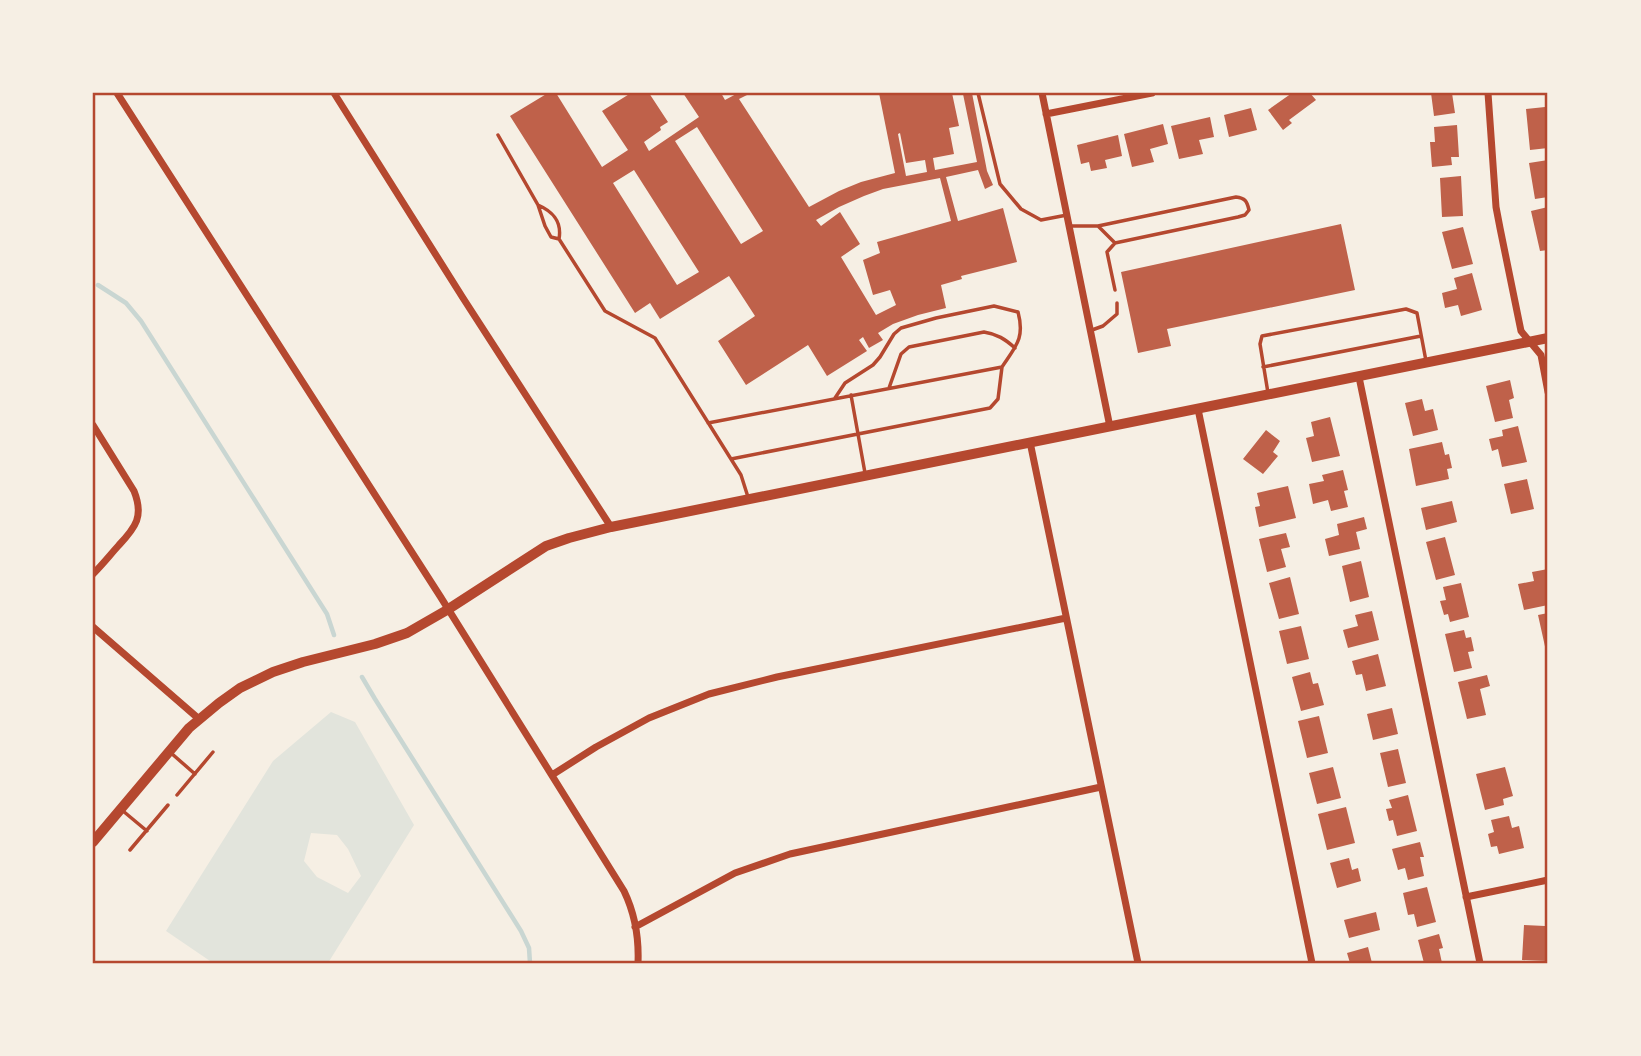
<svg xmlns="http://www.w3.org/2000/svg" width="1641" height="1056" viewBox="0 0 1641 1056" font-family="Ubuntu,sans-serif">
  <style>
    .green { fill: #e2e4dc; fill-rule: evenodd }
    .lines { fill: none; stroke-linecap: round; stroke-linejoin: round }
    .stream { stroke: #c9d6d2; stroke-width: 4.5 }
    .building { fill: #bf614a; fill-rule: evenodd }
    .service { stroke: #b5482f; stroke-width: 3.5 }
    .minor { stroke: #b5482f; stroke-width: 7 }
    .tertiary { stroke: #b5482f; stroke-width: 10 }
    .neatline { fill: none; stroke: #b5482f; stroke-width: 2.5 }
  </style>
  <rect width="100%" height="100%" fill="#f6efe4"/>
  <!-- green -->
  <path class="green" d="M331 712 355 722 414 825 328 963H213L166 931 273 761ZM311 833 337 835 348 849 361 876 348 893 317 877 304 861Z"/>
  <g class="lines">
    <!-- stream -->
    <path class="stream" d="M98 285 126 303 141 321 327 614 334 635
      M362 677 375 699 521 931 529 948 530 963"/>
  </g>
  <!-- building -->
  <path class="building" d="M548 93H556L602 167 628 150 602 111 631 93H649L668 122 660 127 661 130 644 142 649 151 699 117 683 93H721L725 100 738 93H751L739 99 809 207 839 191 861 182 895 173 879 93H952L959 126 949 128 954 154 933 158 935 170 977 162 963 94 972 93 987 171 993 185 985 189 978 170 946 177 958 221 1003 208 1017 262 961 276 962 279 941 285 946 308 918 315 893 324 878 333 883 340 869 348 863 337 859 340 867 351 827 376 808 345 746 385 718 341 755 316 729 276 660 319 650 303 635 313 510 116ZM697 127 763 231 741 244 675 141ZM900 133 906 163 925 160 927 172 906 176 898 134ZM634 170 699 272 677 285 613 183ZM940 178 951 221 877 242 880 253 863 260 873 295 890 290 896 305 876 315 841 257 860 244 840 212 821 226 816 220 839 207 864 196 883 189Z
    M1292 93H1310L1316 100 1289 120 1292 123 1283 130 1268 110Z
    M1431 93H1452L1455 113 1434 116Z
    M1545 107 1548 148 1530 150 1526 109Z
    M1251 108 1257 130 1229 137 1224 115Z
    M1210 117 1214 137 1199 140 1203 154 1179 159 1171 126Z
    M1163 124 1168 144 1150 149 1154 162 1132 167 1124 134Z
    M1457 125 1459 157H1451L1452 165 1432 167 1430 142H1435L1434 127Z
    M1118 135 1122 156 1105 160 1107 168 1091 171 1089 162 1081 164 1077 145Z
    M1548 160V197L1535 199 1529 163Z
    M1461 176 1463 216 1442 217 1440 178Z
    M1548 207V250L1540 251 1531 211Z
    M1341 224 1355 290 1167 329 1171 346 1138 353 1121 272Z
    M1463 227 1473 264 1452 269 1442 232Z
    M1472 273 1482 310 1461 316 1458 305 1445 308 1442 293 1457 289 1454 278Z
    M1510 380 1514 398 1509 400 1513 418 1495 422 1486 386Z
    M1422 399 1425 411 1433 409 1438 430 1413 436 1405 403Z
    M1330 417 1340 456 1312 462 1306 438 1314 436 1311 422Z
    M1518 426 1527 462 1502 467 1498 449 1492 451 1489 439 1503 436 1502 430Z
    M1266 430 1280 441 1273 452 1278 456 1263 474 1243 459Z
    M1442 442 1445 455 1449 454 1452 468 1447 469 1449 479 1416 486 1409 449Z
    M1343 470 1348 490 1344 491 1348 507 1331 511 1328 500 1313 504 1309 484 1324 481 1322 475Z
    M1527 479 1534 509 1511 514 1504 484Z
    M1288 486 1296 518 1259 527 1255 507 1260 506 1257 493Z
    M1452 501 1457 522 1426 530 1421 508Z
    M1364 517 1367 529 1356 532 1360 549 1329 556 1325 539 1339 535 1337 524Z
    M1286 533 1290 547 1281 549 1286 567 1267 572 1259 539Z
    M1445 537 1455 575 1436 580 1426 542Z
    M1361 561 1369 597 1350 602 1342 566Z
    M1548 569V605L1524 610 1518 584 1534 581 1532 572Z
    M1290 577 1299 614 1279 619 1269 583Z
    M1461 583 1469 617 1450 622 1448 614 1444 615 1440 601 1446 600 1443 587Z
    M1372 611 1379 640 1348 648 1343 630 1358 626 1355 615Z
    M1548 613V651H1546L1538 615Z
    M1301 626 1309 659 1287 664 1279 631Z
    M1464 630 1466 638 1471 637 1474 651 1468 652 1472 668 1454 672 1445 634Z
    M1378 654 1386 686 1366 691 1362 674 1356 675 1352 661Z
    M1310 672 1313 684 1318 683 1324 705 1301 711 1292 677Z
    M1487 675 1490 686 1480 689 1486 715 1467 719 1458 682Z
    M1392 708 1398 734 1373 740 1367 714Z
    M1319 716 1328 753 1307 758 1298 721Z
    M1398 749 1406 783 1388 787 1380 753Z
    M1333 767 1341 798 1317 804 1309 773Z
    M1505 767 1513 796 1503 799 1504 805 1485 810 1476 774Z
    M1408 795 1417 831 1397 836 1393 820 1389 821 1386 809 1392 808 1389 800Z
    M1346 807 1355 843 1327 850 1318 814Z
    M1509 816 1512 828 1519 826 1524 848 1499 854 1497 846 1491 847 1488 834 1494 832 1491 820Z
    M1420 842 1424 857H1420L1424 876 1408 880 1405 868 1398 870 1392 849Z
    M1349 858 1352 870 1358 868 1361 881 1337 888 1330 863Z
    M1427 887 1436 922 1417 927 1414 914 1408 915 1403 893Z
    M1376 912 1380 930 1349 938 1344 920Z
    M1524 925 1545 926V938H1548V961L1522 960Z
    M1439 934 1443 948 1439 949 1442 963H1424L1418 940Z
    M1368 947 1372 963H1350L1347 953Z"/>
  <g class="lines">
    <!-- service -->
    <path class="service" d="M978 93 1000 184 1021 209 1041 220 1067 215
      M498 135 538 205
      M1070 226H1098L1236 197C1245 198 1247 201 1249 210L1245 215 1238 217 1115 243 1098 226
      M559 239C562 222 554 212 538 205L545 226 551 237 559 239 605 311 655 338 741 475 748 497
      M1115 290 1107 252 1115 243
      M1092 330 1103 326 1117 314V303
      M1263 367 1421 336
      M889 388 901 354 909 347 984 332C997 334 1005 339 1015 348
      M1268 393 1260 344 1262 336 1406 309 1417 313 1426 361
      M851 395 865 473
      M835 398 845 383 873 365 880 357 894 334 901 328 936 318 994 306 1018 312C1025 338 1016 346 1002 367
      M708 423 1002 367 998 399 990 408 731 459
      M171 753 195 774
      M177 795 213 752
      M123 811 147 831
      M130 850 168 805"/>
    <!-- minor -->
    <path class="minor" d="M117 93 440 596 624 891C635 914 639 939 638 963
      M334 93 463 298 611 527
      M1042 93 1110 427
      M1488 93 1496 207 1500 228 1521 331 1541 355 1548 392
      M1046 114 1152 93
      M1359 377 1480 963
      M1198 409 1312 963
      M93 425 134 491C144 516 136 527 119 545 110 555 102 565 93 574
      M1030 442 1138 963
      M93 627 199 719
      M552 775 596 747 649 718 709 694 777 677 1066 618
      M1466 897 1548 880
      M635 927 735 873 790 854 1101 787"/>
    <!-- tertiary -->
    <path class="tertiary" d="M93 842 189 728 219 703 240 688 273 672 303 662 375 644 407 633 447 610 546 546 569 538 611 527 1548 338"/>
  </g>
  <!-- border -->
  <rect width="1641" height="1056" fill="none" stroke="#f6efe4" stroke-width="189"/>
  <rect x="94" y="94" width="1452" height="868" class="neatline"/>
</svg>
